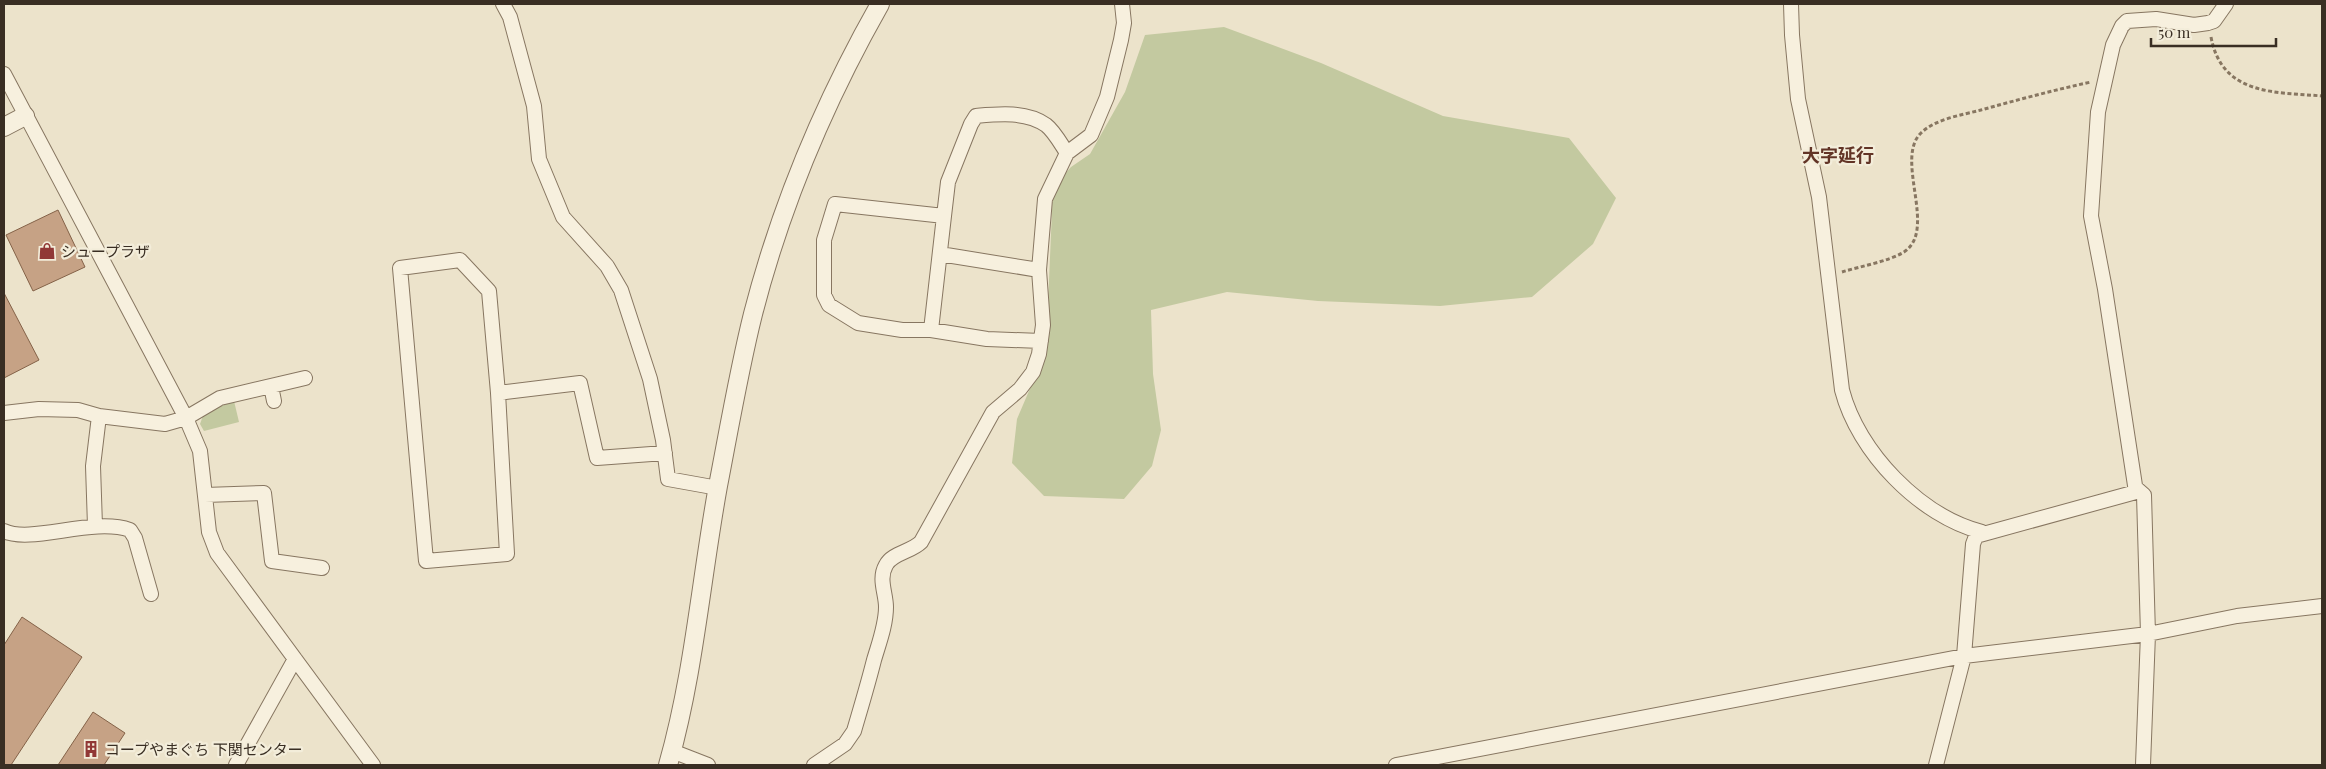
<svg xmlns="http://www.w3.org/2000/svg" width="2326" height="769" viewBox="0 0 2326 769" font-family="'Playfair Display','Noto Sans JP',serif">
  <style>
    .green { fill: #c3c9a0 }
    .building { fill: #c6a285; stroke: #846248 }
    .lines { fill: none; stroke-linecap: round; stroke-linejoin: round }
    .minor-casing { stroke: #877661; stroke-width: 16 }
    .tertiary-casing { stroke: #877661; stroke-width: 20 }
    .path { stroke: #877661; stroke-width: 3; stroke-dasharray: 4 2.5; stroke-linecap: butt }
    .minor { stroke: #f7f0de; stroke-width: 14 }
    .tertiary { stroke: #f7f0de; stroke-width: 18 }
    .labels { text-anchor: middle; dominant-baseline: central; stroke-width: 4.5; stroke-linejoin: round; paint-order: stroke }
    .poi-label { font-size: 15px; fill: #392e23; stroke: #f3edda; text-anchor: start }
    .quarter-label { font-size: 18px; font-weight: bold; fill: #623426; stroke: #f3edda }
  </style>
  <rect width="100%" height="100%" fill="#ece3cb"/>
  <!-- green -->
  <path class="green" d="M1224 27 1321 63 1443 116 1569 138 1616 198 1593 244 1532 297 1440 306 1318 301 1227 292 1151 310 1153 374 1161 430 1152 466 1124 499 1044 496 1012 463 1017 419 1046 351 1053 187 1071 167 1090 154 1125 92 1145 35Z
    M234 401 239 422 204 431 200 424 204 413Z"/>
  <!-- building -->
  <path class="building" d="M58 210 85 267 33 291 6 235Z
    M4 293 39 360 4 378Z
    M22 617 82 657 11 765H4V645Z
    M93 712 125 733 104 765H58Z"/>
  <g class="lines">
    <!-- minor casing -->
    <g class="minor-casing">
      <path id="minor" d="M503 4 510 17 534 106 539 159 563 217 607 266 621 290 650 379 663 440 668 479 718 488
        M1791 4 1792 35 1798 99 1819 197 1842 390C1858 452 1920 516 1982 532
        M4 74 186 418 200 451 209 532 217 553 373 765
        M940 254 1039 270
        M931 330 944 216
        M1041 341 987 339 931 330H902L858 323 829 305 824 295V240L835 204 944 216 948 182 971 124 976 116C998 114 1026 111 1046 125 1054 131 1061 144 1067 153
        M271 386 274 401
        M498 393 507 554 426 561 400 268 460 260 489 291 498 393 580 383 597 458 665 453
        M4 413 39 409 78 410 99 416 165 424 186 418 220 398 305 378
        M2136 488 2144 495 2148 634 2143 765
        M205 495 264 493 272 561 322 568
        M95 526 93 466 99 416
        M4 531C31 544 93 517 130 530L135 538 151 594
        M672 751 708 765
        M236 765 295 659
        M814 765 845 744 854 731C861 707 868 684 874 660 879 643 886 625 886 607 886 593 878 579 886 565 892 553 911 552 921 542L993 412 1020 389 1033 372 1039 354 1043 325 1039 270 1045 199 1067 153 1091 135 1107 97 1121 40 1124 23 1122 4
        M1396 765 1964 656 2148 634 2237 616 2322 606
        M1936 765 1964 656 1973 544 1976 536 2136 492 2105 289 2091 216 2098 112 2113 45 2122 26 2127 21 2156 19 2194 25 2208 23 2214 21 2226 4"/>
    </g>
    <!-- tertiary casing -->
    <g class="tertiary-casing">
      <path id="tertiary" d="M4 127 25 116
        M668 765C694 674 701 579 718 486 729 429 739 370 753 314 781 205 825 101 880 4"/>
    </g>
    <!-- path -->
    <path class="path" d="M2211 37C2222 96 2276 92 2322 96
      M1842 272C1861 266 1887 262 1904 252 1938 230 1894 159 1921 133 1935 119 1962 115 1981 110 2017 100 2054 90 2091 82"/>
    <!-- minor -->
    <use href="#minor" class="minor"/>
    <!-- tertiary -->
    <use href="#tertiary" class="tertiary"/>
  </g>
  <!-- icons -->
  <defs>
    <g id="shop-bare" transform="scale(1.35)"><path d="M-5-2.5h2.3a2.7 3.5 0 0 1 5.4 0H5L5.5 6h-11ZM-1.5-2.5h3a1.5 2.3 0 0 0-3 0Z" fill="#913836" stroke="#f3edda" stroke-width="2.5" paint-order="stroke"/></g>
    <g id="building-bare" transform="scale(1.35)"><path d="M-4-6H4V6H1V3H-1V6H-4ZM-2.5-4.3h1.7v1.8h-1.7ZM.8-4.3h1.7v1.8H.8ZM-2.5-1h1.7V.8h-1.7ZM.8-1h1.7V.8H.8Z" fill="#913836" stroke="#f3edda" stroke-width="2.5" paint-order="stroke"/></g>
  </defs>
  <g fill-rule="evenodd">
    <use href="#shop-bare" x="47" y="251"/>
    <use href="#building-bare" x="91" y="749"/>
  </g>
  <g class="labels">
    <!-- poi labels -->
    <g class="poi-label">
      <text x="61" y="251">シュープラザ</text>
      <text x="105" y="749">コープやまぐち 下関センター</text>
    </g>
    <!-- quarter labels -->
    <g class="quarter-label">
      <text x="1838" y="155">大字延行</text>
    </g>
  </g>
  <!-- border -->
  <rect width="2326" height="769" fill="none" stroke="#392e23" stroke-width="10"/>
  <!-- scale -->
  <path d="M2151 38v8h125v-8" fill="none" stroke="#392e23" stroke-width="2.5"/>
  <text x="2158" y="38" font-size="15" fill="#392e23" stroke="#f3edda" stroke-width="4" paint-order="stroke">50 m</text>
</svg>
